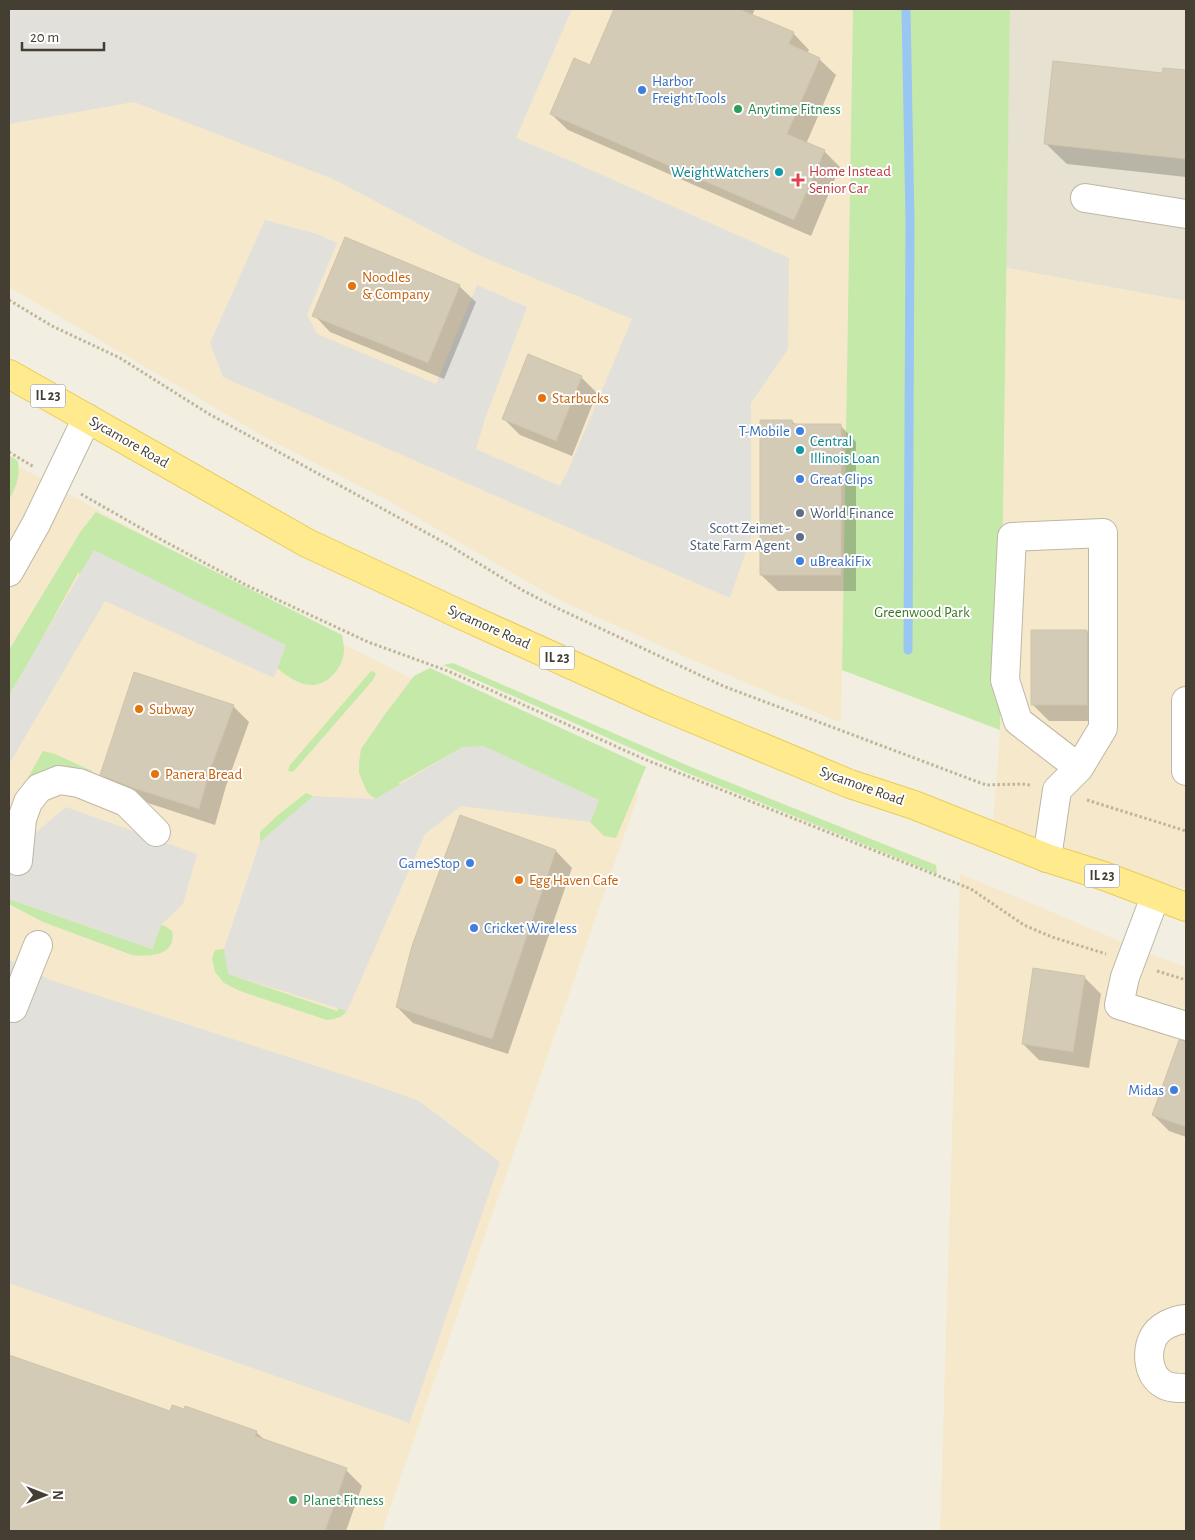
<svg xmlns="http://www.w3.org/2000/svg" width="1195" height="1540" viewBox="0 0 1195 1540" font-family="'Alegreya Sans',sans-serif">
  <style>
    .residential { fill: #e6e1d0 }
    .commercial { fill: #f6e8cb }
    .green { fill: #c5e9a8 }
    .parking { fill: #e2e0db }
    .shadow { fill: #0003 }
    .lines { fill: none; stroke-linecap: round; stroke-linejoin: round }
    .stream { stroke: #9ac6f3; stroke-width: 9 }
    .building { fill: #d4cbb7; stroke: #cfc4aa }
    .minor-casing { stroke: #beb7a4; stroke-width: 30 }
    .major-casing { stroke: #e9cc59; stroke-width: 30 }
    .path { stroke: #c0b595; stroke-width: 3; stroke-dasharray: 2.5 2.5; stroke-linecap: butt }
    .minor { stroke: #fff; stroke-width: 28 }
    .major { stroke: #ffea8e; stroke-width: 28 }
    .shop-dot { fill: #3f7fe0; stroke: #fff; stroke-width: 2 }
    .leisure-dot { fill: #2e9e5b; stroke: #fff; stroke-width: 2 }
    .culture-dot { fill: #0f9aa8; stroke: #fff; stroke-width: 2 }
    .health-dot { fill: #e0444e; stroke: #fff; stroke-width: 2 }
    .food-dot { fill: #e8710a; stroke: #fff; stroke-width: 2 }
    .service-dot { fill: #5c6f8a; stroke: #fff; stroke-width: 2 }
    .labels { text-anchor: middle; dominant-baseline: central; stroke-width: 4; stroke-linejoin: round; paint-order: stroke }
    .shield { fill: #fff; stroke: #7c7970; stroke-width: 1 }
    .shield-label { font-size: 14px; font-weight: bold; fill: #443f32 }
    .shop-label { font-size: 15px; fill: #366cbe; stroke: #fff; text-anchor: start }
    .leisure-label { font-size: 15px; fill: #27864d; stroke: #fff; text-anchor: start }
    .health-label { font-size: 15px; fill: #be3a42; stroke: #fff; text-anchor: start }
    .culture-label { font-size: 15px; fill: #0d838f; stroke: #fff; text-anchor: end }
    .food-label { font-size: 15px; fill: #c56008; stroke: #fff; text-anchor: start }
    .street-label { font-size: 15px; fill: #443f32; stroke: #fff }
    .service-label { font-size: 15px; fill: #4e5e75; stroke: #fff; text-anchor: start }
    .park-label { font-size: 15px; fill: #3b7724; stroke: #fff }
  </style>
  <rect width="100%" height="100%" fill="#f2efe2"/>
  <!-- residential -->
  <path class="residential" d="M1010 9H1186V301L1006 268Z"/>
  <!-- commercial -->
  <path class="commercial" d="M9 9H853L841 723 690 659 557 599 385 499 266 438 9 287Z
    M1006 268 1186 301V889L1127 872 993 825 1000 730Z
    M9 461 315 630 639 793 382 1531H9Z
    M960 874 1024 900 1152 955 1186 967V1531H940Z"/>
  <!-- green -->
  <path class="green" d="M853 9H1010L1000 730 842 670Z
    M9 455 18 461C20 477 17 485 9 500Z
    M96 512 342 635C343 641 344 646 344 651 343 670 324 690 304 684 294 681 285 675 277 668L78 573 9 699V650L81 531Z
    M453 663 691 767 936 865 937 874 687 773 443 665Z
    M430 668 646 767 616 838 604 836 590 822 599 800 463 747 399 783 408 801 375 799 367 792 359 773V763L361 749 383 717 414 676Z
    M371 671 374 672 376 674 373 680 293 772 288 771 290 765Z
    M43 751 55 754 92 771 89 778 62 767 50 769 9 836V811Z
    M306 793 313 796 315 799 260 842V832L278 815Z
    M9 899 152 949 161 925 165 926 172 931C177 956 149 957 132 955L43 922 9 904Z
    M224 949 231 951 228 974 337 1011 341 1002H350C345 1017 341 1018 327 1020L240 991 224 983 215 972 212 959 215 950Z"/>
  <!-- parking -->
  <path class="parking" d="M9 9H572L516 138 573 162 789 258 788 349 751 403V537L730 598 223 377 210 343 265 220 317 234 337 243 307 315 317 334 436 384 477 285 527 307 485 419 476 449 560 486 569 468 632 319 476 254 333 179 134 102 9 124Z
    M94 550 286 645 274 678 105 601 9 764V695Z
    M484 746 599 800 590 822 461 806 425 834 347 1011 228 974 224 949 260 842 313 796 375 799 463 747Z
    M66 807 197 854 183 904 161 925 152 949 9 899V855Z
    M9 960 53 981 369 1083 419 1101 500 1162 409 1424 407 1422 330 1395 9 1283Z"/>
  <!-- shadow -->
  <path class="shadow" d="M616 9H755L752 16 793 33 809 50 807 53 819 59 836 75 806 144 824 151 840 167 811 236 568 130 551 114 591 67Z
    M1164 69 1186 72V177L1067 164 1045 143 1163 75Z
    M459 286 476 302 444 379 330 332 314 315Z
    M581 377 597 393 572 456 520 435 504 419Z
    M792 421 796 425H840L856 442V591H778L761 575Z
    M1087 631 1103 648V721H1049L1033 705Z
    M233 706 249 722 226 786 215 825 151 804 117 790 101 774Z
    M556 851 572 868 508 1054 413 1023 397 1007Z
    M1034 969 1085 978 1101 994 1089 1068 1039 1060 1023 1044Z
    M1173 1061 1186 1065V1137L1169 1131 1153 1115Z
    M9 1356 171 1413 256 1432 266 1441 346 1470 362 1486 346 1531H9Z"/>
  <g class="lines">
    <!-- stream -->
    <path class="stream" d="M906 9 910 221 908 650"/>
  </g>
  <!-- building -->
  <path class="building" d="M614 9H739L794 32 789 44 820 58 787 134 825 150 794 220 550 114 574 58 590 65Z
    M1053 61 1162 73 1163 68 1186 70V159L1044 144Z
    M345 237 460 285 428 363 312 316Z
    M528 354 582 376 556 441 502 419Z
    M760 420H792V424H841V575H760Z
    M1031 630H1087V705H1031Z
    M134 672 234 705 210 770 199 809 133 788 100 775Z
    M460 815 556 850 492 1039 396 1007 412 946Z
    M1033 968 1085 976 1073 1052 1022 1044Z
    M1179 1040 1186 1041V1127L1152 1115Z
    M9 1355 170 1411 172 1405 184 1409 185 1406 257 1431 255 1436 347 1468 325 1531H9Z"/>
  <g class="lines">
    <!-- minor casing -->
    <g class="minor-casing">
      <path id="minor" d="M1085 198 1186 214
        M9 572 36 524 87 418
        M1186 701V771
        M1047 858 1057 790 1079 768 1103 728V533L1012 537 1005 680 1018 721 1079 768
        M18 861 22 819 28 802 39 788 59 780 79 783 126 802 156 832
        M1155 897 1125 977 1119 1005 1186 1026
        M13 1008 38 945
        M1186 1319C1174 1320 1159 1326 1153 1338 1146 1353 1148 1375 1163 1384 1169 1388 1179 1388 1186 1388"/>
    </g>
    <!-- major casing -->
    <g class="major-casing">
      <path id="major" d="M9 374 307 543 457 613 658 704 850 784 914 805 1047 858 1104 876 1186 907"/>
    </g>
    <!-- path -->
    <path class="path" d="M9 300 52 326 120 358 209 414 447 544 522 590 557 608 723 686 986 785 1022 784 1030 785
      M9 452 34 467
      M81 494 160 539 246 585 368 642 448 671 644 759 971 889 1024 925 1052 937 1106 954
      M1087 800 1186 831
      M1157 971 1186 980"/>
    <!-- minor -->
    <use href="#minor" class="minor"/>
    <!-- major -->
    <use href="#major" class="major"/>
  </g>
  <!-- markers -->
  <g class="shop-dot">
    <circle cx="642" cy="90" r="5"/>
    <circle cx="800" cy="431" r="5"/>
    <circle cx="800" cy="479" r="5"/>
    <circle cx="800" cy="561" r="5"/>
    <circle cx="470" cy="863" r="5"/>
    <circle cx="474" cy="928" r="5"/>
    <circle cx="1174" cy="1090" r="5"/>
  </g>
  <g class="leisure-dot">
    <circle cx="738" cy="109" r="5"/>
    <circle cx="293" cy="1500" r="5"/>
  </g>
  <g class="culture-dot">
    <circle cx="779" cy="172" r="5"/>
    <circle cx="800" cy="450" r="5"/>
  </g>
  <path class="health-dot" d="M795.5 172.5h5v5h5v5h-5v5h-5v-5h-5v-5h5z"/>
  <g class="food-dot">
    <circle cx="352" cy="286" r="5"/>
    <circle cx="542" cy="398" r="5"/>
    <circle cx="139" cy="709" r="5"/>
    <circle cx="155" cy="774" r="5"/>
    <circle cx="519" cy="880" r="5"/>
  </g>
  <g class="service-dot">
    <circle cx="800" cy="513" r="5"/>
    <circle cx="800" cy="537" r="5"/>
  </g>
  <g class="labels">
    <!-- shield labels -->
    <g class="shield">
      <rect x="30.5" y="384.5" width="35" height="23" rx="4"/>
      <rect x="539.5" y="646.5" width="35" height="23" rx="4"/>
      <rect x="1084.5" y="864.5" width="35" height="23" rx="4"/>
    </g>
    <g class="shield-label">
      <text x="48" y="396">IL 23</text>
      <text x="557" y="658">IL 23</text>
      <text x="1102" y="876">IL 23</text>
    </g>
    <!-- shop labels -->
    <g class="shop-label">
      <text x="652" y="81">Harbor<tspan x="652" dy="17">Freight Tools</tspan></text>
      <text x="790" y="431" text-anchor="end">T-Mobile</text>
      <text x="810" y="479">Great Clips</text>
      <text x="810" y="561">uBreakiFix</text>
      <text x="460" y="863" text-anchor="end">GameStop</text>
      <text x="484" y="928">Cricket Wireless</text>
      <text x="1164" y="1090" text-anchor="end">Midas</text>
    </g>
    <!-- leisure labels -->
    <g class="leisure-label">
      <text x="748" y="109">Anytime Fitness</text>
      <text x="303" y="1500">Planet Fitness</text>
    </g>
    <!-- health labels -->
    <g class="health-label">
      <text x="809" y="171">Home Instead<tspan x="809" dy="17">Senior Car</tspan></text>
    </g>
    <!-- culture labels -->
    <g class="culture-label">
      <text x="769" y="172">WeightWatchers</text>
      <text x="810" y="441" text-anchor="start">Central<tspan x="810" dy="17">Illinois Loan</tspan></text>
    </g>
    <!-- food labels -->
    <g class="food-label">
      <text x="362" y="277">Noodles<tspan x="362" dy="17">&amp; Company</tspan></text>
      <text x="552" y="398">Starbucks</text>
      <text x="149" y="709">Subway</text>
      <text x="165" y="774">Panera Bread</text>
      <text x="529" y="880">Egg Haven Cafe</text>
    </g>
    <!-- street labels -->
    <g class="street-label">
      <text transform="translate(129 442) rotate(30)">Sycamore Road</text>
      <text transform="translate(489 627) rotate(24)">Sycamore Road</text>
      <text transform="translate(862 786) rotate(20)">Sycamore Road</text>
    </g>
    <!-- service labels -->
    <g class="service-label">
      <text x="810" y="513">World Finance</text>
      <text x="790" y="528" text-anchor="end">Scott Zeimet -<tspan x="790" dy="17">State Farm Agent</tspan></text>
    </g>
    <!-- park labels -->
    <g class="park-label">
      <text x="922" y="612">Greenwood Park</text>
    </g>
  </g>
  <!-- border -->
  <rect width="1195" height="1540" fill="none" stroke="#443f32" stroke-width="20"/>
  <!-- north arrow -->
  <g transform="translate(45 1495) rotate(90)" stroke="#ffffff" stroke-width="4" paint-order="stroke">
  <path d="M0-4L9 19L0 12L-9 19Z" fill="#443f32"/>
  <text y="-8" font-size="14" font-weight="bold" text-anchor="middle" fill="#443f32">N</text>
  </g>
  <!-- scale -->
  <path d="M22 42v8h82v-8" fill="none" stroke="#443f32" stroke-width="2.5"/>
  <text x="30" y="42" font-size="15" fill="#443f32" stroke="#ffffff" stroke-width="4" paint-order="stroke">20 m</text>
</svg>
